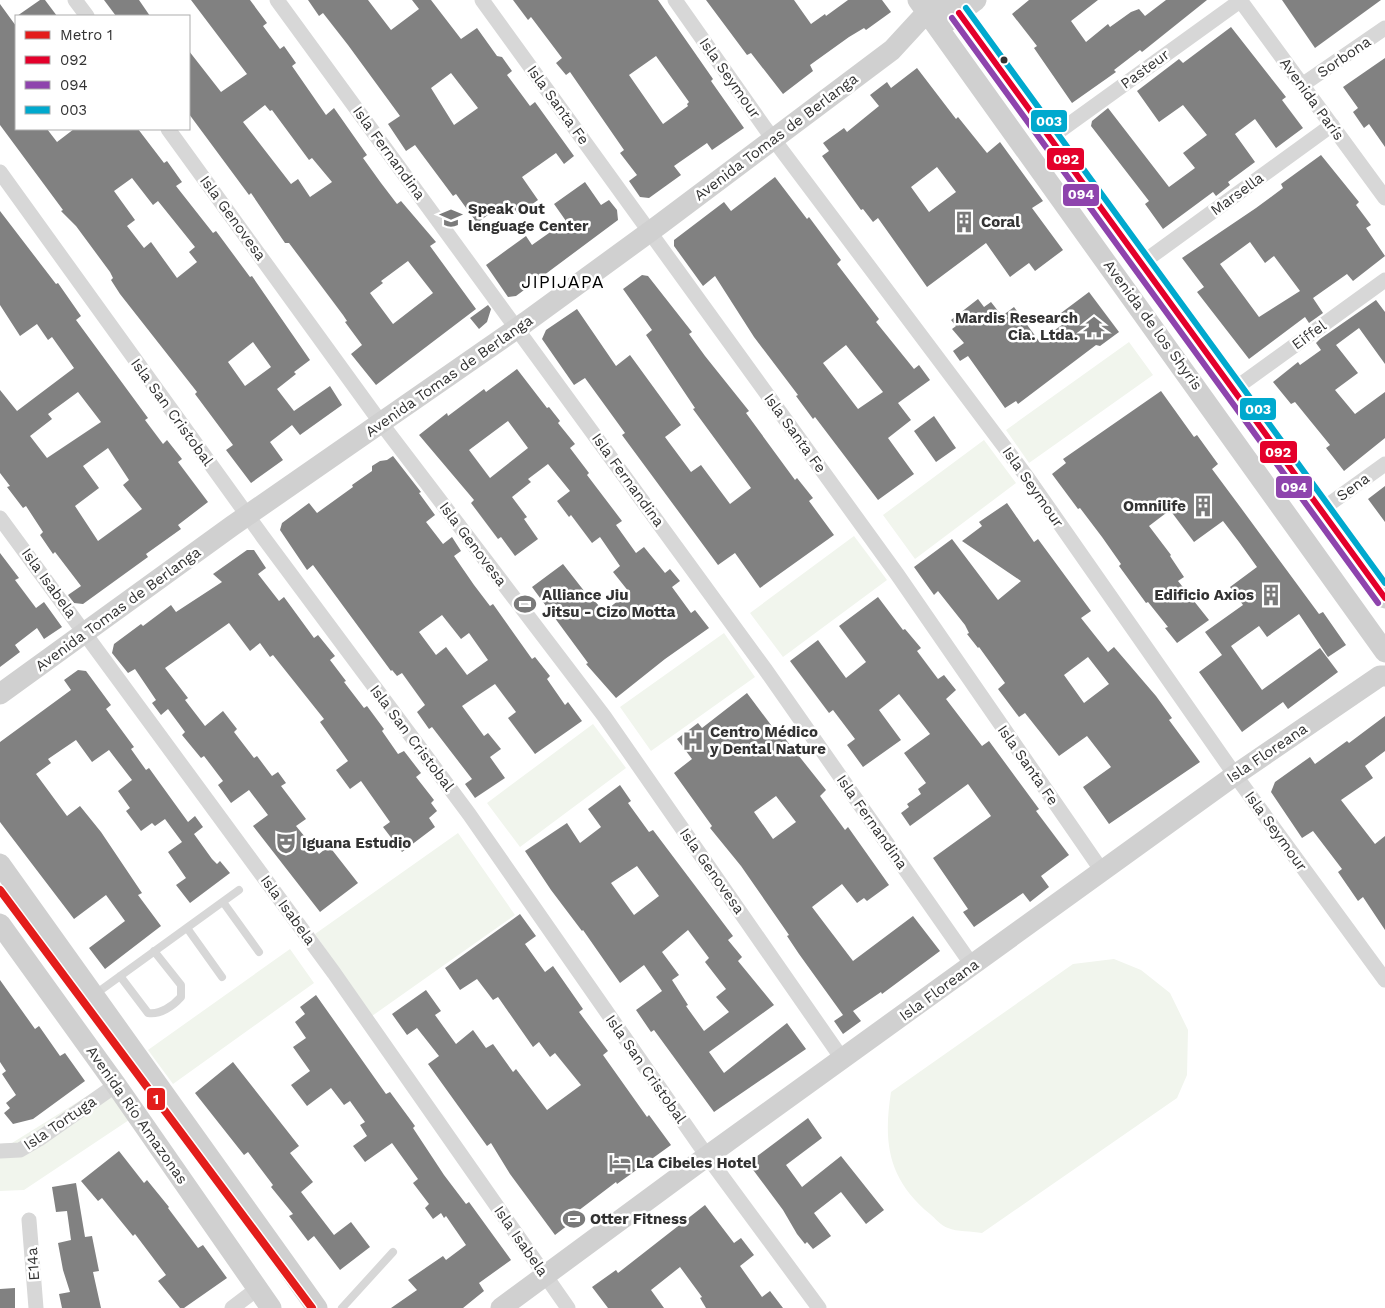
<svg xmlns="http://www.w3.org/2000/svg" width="1385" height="1308" viewBox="0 0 1385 1308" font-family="'Work Sans',sans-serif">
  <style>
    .green { fill: #f1f5ed }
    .building { fill: #818181; fill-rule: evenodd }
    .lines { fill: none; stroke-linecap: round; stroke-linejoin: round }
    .lane { stroke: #d7d7d7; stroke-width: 8 }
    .street { stroke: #d7d7d7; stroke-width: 15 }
    .secondary { stroke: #d0d0d0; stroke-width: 21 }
    .bus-1-casing { stroke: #fff; stroke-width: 10 }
    .bus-2-casing { stroke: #fff; stroke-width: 10 }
    .bus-3-casing { stroke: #fff; stroke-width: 10 }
    .bus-1 { stroke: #e4002b; stroke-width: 6 }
    .bus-2 { stroke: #8e44ad; stroke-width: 6 }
    .bus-3 { stroke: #00a9ce; stroke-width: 6 }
    .metro-1-casing { stroke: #fff; stroke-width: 11 }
    .metro-1 { stroke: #e31d1b; stroke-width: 8 }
    .bus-dot { fill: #333; stroke: #fff; stroke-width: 2 }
    .labels { text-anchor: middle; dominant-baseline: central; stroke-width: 5; stroke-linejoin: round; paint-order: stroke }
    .street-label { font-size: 15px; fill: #333; stroke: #fff }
    .poi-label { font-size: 15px; font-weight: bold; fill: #333; stroke: #fff; text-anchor: start }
    .quarter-label { font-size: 18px; letter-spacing: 1px; fill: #000; stroke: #fff }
    .line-badge { stroke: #fff; stroke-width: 2 }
    .badge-label { font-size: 14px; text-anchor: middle; font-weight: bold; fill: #fff }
  </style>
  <rect width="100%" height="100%" fill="#fff"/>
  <!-- green -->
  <path class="green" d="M1129 342 1153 375 1029 463 1006 430Z
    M984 440 1016 483 915 559 883 515Z
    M854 536 887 580 783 657 750 613Z
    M724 633 755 677 651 751 620 707Z
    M593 724 626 768 520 847 487 803Z
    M458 833 515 915 372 1016 315 934Z
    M290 949 314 983 173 1084 148 1050Z
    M1114 959 1141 970 1170 993 1188 1030 1187 1075 1177 1098 982 1233C972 1231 957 1232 948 1228 941 1226 935 1218 930 1214 888 1179 883 1143 891 1092L1073 964Z
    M105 1085 129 1120 24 1190 0 1191V1144L12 1143Z"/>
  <!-- building -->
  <path class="building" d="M40 0H45L57 16H17Z
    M104 0H139L150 16H116Z
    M191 0H250L267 23 263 26 280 49 284 46 296 63 292 66 326 115 334 108 367 155 363 158 381 183 397 204 401 201 436 242 430 246 476 309 376 385 351 354 362 345 345 322 347 321 343 315 289 243H285L251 193 249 195 189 114V51L221 92 247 74ZM265 105 270 111 272 110 309 160 312 158 332 182 310 197 298 179 291 184 243 122ZM408 261 433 293 393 324 370 293 383 283 381 281Z
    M308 0H368L391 30 419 9 412 0H431L461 39 477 28 497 56 502 57 512 71 507 75 530 106 535 102 574 156 564 164 556 153 522 177 538 200 518 214 508 200 477 223 456 194 453 196 415 145 406 151 388 124 400 116 348 45 323 13 319 16ZM451 73 478 108 454 125 431 88Z
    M513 0H658L713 79 711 81 744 128 712 150 707 143 674 166 681 175 649 198 640 197 629 181 637 175 620 153 624 150 570 72 566 75 556 63 562 58 531 17 528 20ZM656 56 689 102 687 104 688 106 663 124 629 75Z
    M706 0H794L811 24 825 14 826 16 848 0H882L891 12 866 30 864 28 849 37 810 65 813 71 783 94 751 53 747 55Z
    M1029 0H1098L1071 21 1086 42 1108 24 1110 27 1131 12 1139 9 1145 16 1166 0H1207L1142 52 1140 50 1114 70 1116 72 1072 103 1034 48 1037 46 1012 14Z
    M1282 0H1381L1315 48Z
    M0 4 16 26V129H47L57 142 74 129H138L164 163 167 161 182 182 176 186 213 233 216 231 250 277 252 276 310 360 294 372 296 374 277 389 294 411 330 386 342 405 300 435 292 425 270 442 283 460 251 483 226 450 233 445 195 394 197 392 120 294 111 280 113 278 110 272 76 226 61 211 63 210 0 125ZM132 178 153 205 158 201 195 247 189 252 197 262 177 278 151 242 144 248 127 226 135 220 114 191ZM253 342 271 367 245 386 228 362Z
    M1231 27 1286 97 1282 100 1303 128 1276 148 1255 119 1235 134 1255 162 1228 182 1230 185 1216 196 1213 192 1163 229 1145 204 1149 201 1091 126 1092 121 1108 108 1169 187 1195 168 1183 153 1207 135 1183 105 1159 122 1137 91 1179 59 1183 63Z
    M1385 58V147L1369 124 1364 128 1353 112 1358 108 1343 87Z
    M917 68 956 119 958 117 987 153 1000 142 1043 201 1032 208 1063 250 1035 271 1029 263 1010 277 986 243 927 287 878 218 873 222 863 209 861 210 822 156 829 151 823 143 844 128 847 132 879 106 870 95 887 82 891 88ZM937 167 956 192 929 212 911 187Z
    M1321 155 1359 202 1356 205 1371 225 1366 228 1385 256 1353 281 1347 274 1313 298 1323 313 1309 323 1305 317 1249 359 1197 292 1204 287 1182 258 1256 208 1283 188 1281 184ZM1250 242 1265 263 1274 256 1300 291 1259 317 1220 264Z
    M775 177 807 219 809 217 841 260 837 264 879 319 876 322 914 369 919 365 930 380 898 403 911 420 888 438 914 474 878 500 815 417 813 419 796 396 798 395 754 337 715 276 703 286 674 246V240L724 202 731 211ZM846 345 883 392 858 409 823 363Z
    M585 182 601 205 609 200 617 210 618 220 516 296 508 297 486 265 526 236 532 245 566 221 554 204Z
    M0 211 56 284 58 283 81 316 76 320 148 418 145 420 163 444 167 440 182 459 178 462 208 502 178 525 181 529 146 554 148 557 83 604 74 603 68 595 81 586 55 552 53 554 40 535 43 532 26 506 23 508 7 487 10 486 0 473V390L17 411 74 368 52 337 48 340 37 324 20 336 0 305ZM78 392 101 422 47 458 30 436 52 419 48 414ZM108 448 129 480 123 485 142 509 98 541 75 506 99 488 83 466Z
    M642 275 648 276 692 332 689 334 705 356 749 411 746 413 795 480 797 478 813 498 809 501 834 535 760 588 735 553 718 565 622 435 625 433 585 378 574 385 542 339 546 330 577 309 616 366 630 355 681 425 665 437 691 472 701 465 730 504 751 488 693 409 695 408 646 335 652 330 623 289Z
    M1089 292 1119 332 1100 346 1096 345 1018 404 1016 401 1005 408 968 356 960 361 953 351 964 343 952 329 956 326 951 320 978 299 984 307 991 302 1002 316 1014 307 1039 341 1062 325 1057 316Z
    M1376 300 1385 312V364L1359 328 1336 345 1358 373 1335 390 1355 414 1385 392V438L1344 471 1326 448 1330 445 1295 402 1291 404 1273 382 1298 362 1300 365 1321 350 1316 343 1320 339Z
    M488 305 491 309 487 322 479 329 470 318Z
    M517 369 547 408 549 407 560 421 558 423 575 444 570 448 589 473 587 475 622 521 616 525 636 553 644 547 665 573 670 569 680 581 672 587 691 613 695 610 709 628 665 659 616 698 586 664 588 663 532 587 563 564 592 601 594 600 604 612 629 592 613 572 620 566 600 537 592 543 571 515 569 517 557 501 570 491 548 464 528 479 531 482 512 497 527 517 524 519 538 539 515 556 501 537 498 539 471 503 474 500 419 435 447 413 448 416 484 389 486 392ZM508 421 528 448 490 478 469 450Z
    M1161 391 1194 437 1197 435 1218 464 1212 469 1241 508 1319 614 1323 612 1346 645 1328 657 1299 614 1267 637 1259 626 1231 646 1262 690 1320 648 1338 672 1288 709 1283 702 1242 732 1199 672 1222 655 1205 632 1243 605 1230 587 1257 567 1239 542 1223 521 1194 542 1170 510 1149 526 1171 555 1170 556 1184 577 1178 581 1209 620 1177 643 1165 628 1168 627 1148 602 1146 603 1119 566 1121 564 1102 537 1080 508 1078 509 1052 474 1066 463 1063 459Z
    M934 416 956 448 936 462 914 431Z
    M393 456 421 492 419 493 435 515 426 522 443 544 452 537 461 551 454 556 474 585 490 606 493 604 532 659 535 657 550 676 547 679 565 705 568 702 582 721 535 754 508 718 516 712 495 684 462 706 484 736 488 733 501 749 490 757 505 778 475 798 465 784 472 779 432 727 429 729 417 712 425 705 402 673 397 676 392 670 391 671 313 565 307 570 280 530 282 523 309 503 317 513 353 487 352 485 372 471V466L380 461 387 460ZM442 615 461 639 469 633 488 660 467 675 446 647 436 655 419 632Z
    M1385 486V522L1368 499Z
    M1007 503 1034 542 1038 539 1091 611 1081 618 1108 652 1114 647 1156 696 1172 718 1169 720 1200 762 1109 824 1083 787 1111 767 1087 736 1059 756 1025 713 1019 717 998 689 1005 683 979 647 978 648 967 634 969 633 965 625 938 591 934 595 914 567 952 539 998 600 1021 581 962 541 982 526 979 522ZM1088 657 1109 684 1084 703 1064 675Z
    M247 550H254L266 568 258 574 279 601 284 597 314 638 318 635 335 656 330 660 346 681 344 682 364 708 367 706 384 729 382 731 398 754 404 751 421 773 416 777 434 800 431 803 437 811 429 818 435 827 402 852 383 827 390 822 361 781 350 789 336 770 348 761 320 722 324 719 273 655 270 657 260 643 250 651 229 623 165 668 188 698 185 700 205 726 223 711 237 729 234 732 254 758 257 756 272 776 278 772 286 783 281 786 306 819 296 826 319 854 329 846 358 883 320 912 253 826 268 815 249 790 231 803 218 785 223 781 204 756 201 758 182 735 185 732 168 709 161 715 152 703 156 700 135 669 128 673 112 653 114 644 141 624 143 626 171 605 176 612 222 582 213 574Z
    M0 553 19 578 15 580 36 608 44 602 62 627 44 639 37 628 15 645 20 652 0 667Z
    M878 597 903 630 905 629 921 648 917 651 938 679 944 675 956 690 946 699 982 746 989 741 1039 809 1036 811 1069 855 1041 876 1049 887 1030 902 1023 893 974 927 963 912 968 909 933 858 991 816 968 784 910 826 901 813 909 807 907 804 921 794 918 789 926 783 904 753 930 734 899 694 879 710 901 740 863 767 847 745 855 739 833 710 829 713 790 661 818 640 846 678 866 662 839 626Z
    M78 670 86 671 111 705 106 709 134 747 131 749 146 770 149 768 188 822 195 816 203 827 194 834 212 859 217 864 220 861 230 873 190 903 176 885 186 878 168 852 182 842 165 819 155 826 152 823 141 831 126 811 130 808 118 791 132 780 109 750 92 762 76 740 48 759 51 763 36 774 67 816 80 806 101 832 142 893 138 895 161 926 105 969 89 948 125 921 106 895 74 919 0 822V742L71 690 64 680Z
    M747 693 777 733 779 731 826 790 820 796 845 830 848 827 889 885 867 901 864 898 857 903 842 884 812 907 853 961 913 916 940 951 882 994 881 992 853 1011 861 1021 843 1034 834 1021 843 1015 799 954 787 936 789 935 741 866 710 828 712 826 674 773 692 759 677 739 698 723 702 728ZM776 796 796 822 773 839 754 812Z
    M1385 716V751L1365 766 1373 778 1341 800 1375 844 1385 836V930L1363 897 1358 901 1338 872 1342 869 1313 831 1302 838 1271 792 1275 782 1310 757 1315 764 1347 741 1349 743Z
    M620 785 631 801 628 803 649 832 653 830 733 936 728 940 742 957 738 961 774 1005 709 1052 724 1073 787 1023 806 1049 714 1112 654 1030 651 1032 636 1010 662 991 644 965 620 983 583 930 582 931 551 890 525 851 567 823 580 843 601 827 588 809ZM637 866 659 896 634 915 611 883ZM688 930 709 958 705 962 726 989 716 997 729 1012 704 1031 686 1006 688 1005 672 980 679 975 662 952Z
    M520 914 536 936 525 944 545 972 553 966 583 1009 579 1012 608 1051 603 1055 647 1117 649 1115 671 1145 617 1184 616 1182 578 1211 581 1215 555 1235 510 1174 491 1143 487 1146 428 1064 439 1056 417 1028 407 1035 392 1014 426 990 441 1011 435 1015 456 1044 473 1030 486 1048 493 1044 513 1072 516 1069 547 1110 581 1085 555 1053 550 1057 539 1042 533 1047 498 997 493 1000 477 979 460 990 445 968Z
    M0 980 35 1029 39 1026 60 1056 65 1053 85 1081 33 1119 13 1124 4 1113 10 1108 6 1103 16 1095 2 1074 6 1071 0 1062Z
    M316 995 386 1094 390 1092 415 1126 413 1128 444 1175 466 1204 469 1202 511 1260 479 1283 484 1291 463 1308H391L417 1290 408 1280 443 1256 446 1260 466 1245 446 1216 444 1218 441 1213 433 1219 425 1208 429 1204 413 1183 418 1179 392 1143 365 1162 353 1146 367 1136 360 1125 365 1122 350 1101 344 1105 331 1088 307 1106 291 1085 310 1071 293 1047 306 1038 295 1022 305 1014 300 1007Z
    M233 1062 299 1146 290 1153 313 1182 301 1192 334 1235 351 1222 370 1247 340 1270 314 1236 308 1241 289 1216 293 1214 271 1187 273 1185 248 1152 244 1155 195 1093Z
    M808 1118 822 1138 786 1165 802 1187 841 1156 884 1210 866 1224 841 1192 814 1213 831 1236 813 1249 807 1242 805 1244 797 1234 783 1210 748 1163Z
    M119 1151 144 1183 147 1180 169 1207 168 1208 198 1248 203 1245 227 1278 184 1308H180L158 1281 166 1275 135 1234 133 1236 102 1198 98 1201 81 1181Z
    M76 1183 85 1237 92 1236 99 1271 93 1272 101 1308H62L59 1294 70 1292 63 1270 58 1243 71 1240 67 1211 56 1212 52 1187Z
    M705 1205 734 1243 741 1238 754 1255 740 1266 762 1297 770 1291 783 1308H706L700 1298 702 1297 680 1267 651 1290 664 1308H608L592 1287 616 1270 618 1273Z
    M15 1288V1308H0V1289Z"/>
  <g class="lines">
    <!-- lane -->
    <path class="lane" d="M223 902 259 952
      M187 928 222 977
      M120 976 148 1013C160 1015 173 1006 181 997V985L154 951
      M94 995 239 890
      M342 1308 393 1252"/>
    <!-- street -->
    <path class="street" d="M75 0 87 16
      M277 0 765 669 972 965
      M482 0 897 574 1102 871
      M675 0 765 128 1027 477 1235 775 1385 980
      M1240 0 1385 198
      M1302 85 1385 28
      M168 129 381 423 604 716 843 1060
      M1050 138 1240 1
      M0 172 263 537 469 814 707 1156 819 1308
      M1142 263 1332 125
      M1233 390 1385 280
      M1321 510 1385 464
      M0 518 334 973 568 1308
      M0 1151 20 1150 39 1139 116 1085
      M29 1220 36 1308
      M232 1308 257 1289"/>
    <!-- secondary -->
    <path class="secondary" d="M918 0 1385 652
      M950 0 1385 598
      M948 21 976 0
      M0 694 232 526 526 322 659 225 892 50 927 12 944 0
      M0 864 317 1308
      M0 924 116 1085 271 1308
      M501 1308 695 1165 1235 775 1380 676H1385"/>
    <!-- bus-1 casing -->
    <g class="bus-1-casing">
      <path id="bus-1" d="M959 13 1385 598"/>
    </g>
    <!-- bus-2 casing -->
    <g class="bus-2-casing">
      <path id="bus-2" d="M952 18 1378 603"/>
    </g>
    <!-- bus-3 casing -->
    <g class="bus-3-casing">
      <path id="bus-3" d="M966 8 1385 583"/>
    </g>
    <!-- bus-1 -->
    <use href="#bus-1" class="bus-1"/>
    <!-- bus-2 -->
    <use href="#bus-2" class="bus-2"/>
    <!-- bus-3 -->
    <use href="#bus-3" class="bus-3"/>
    <!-- metro-1 casing -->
    <g class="metro-1-casing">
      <path id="metro-1" d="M0 890 312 1308"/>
    </g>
    <!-- metro-1 -->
    <use href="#metro-1" class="metro-1"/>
  </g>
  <!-- icons -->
  <defs>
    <g id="school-bare" transform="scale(1.725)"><path d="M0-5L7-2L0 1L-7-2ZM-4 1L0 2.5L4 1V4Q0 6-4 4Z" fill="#7a7a7a" stroke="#fff" stroke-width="2.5" paint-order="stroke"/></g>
    <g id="building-bare" transform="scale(1.725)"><path d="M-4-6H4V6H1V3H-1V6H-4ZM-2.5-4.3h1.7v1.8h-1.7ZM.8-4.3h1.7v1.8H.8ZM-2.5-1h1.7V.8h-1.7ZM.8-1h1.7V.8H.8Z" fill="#7a7a7a" stroke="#fff" stroke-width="2.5" paint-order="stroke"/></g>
    <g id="temple-bare" transform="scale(1.725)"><path d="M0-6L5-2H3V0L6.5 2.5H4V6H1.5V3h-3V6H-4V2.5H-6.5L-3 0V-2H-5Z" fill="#7a7a7a" stroke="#fff" stroke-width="2.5" paint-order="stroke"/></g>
    <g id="stadium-bare" transform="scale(1.725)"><path d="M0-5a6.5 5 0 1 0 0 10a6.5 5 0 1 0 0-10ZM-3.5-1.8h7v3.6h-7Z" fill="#7a7a7a" stroke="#fff" stroke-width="2.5" paint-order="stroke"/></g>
    <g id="hospital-bare" transform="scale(1.725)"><path d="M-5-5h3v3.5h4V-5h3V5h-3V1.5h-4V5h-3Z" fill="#7a7a7a" stroke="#fff" stroke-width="2.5" paint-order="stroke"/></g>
    <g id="theatre-bare" transform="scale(1.725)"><path d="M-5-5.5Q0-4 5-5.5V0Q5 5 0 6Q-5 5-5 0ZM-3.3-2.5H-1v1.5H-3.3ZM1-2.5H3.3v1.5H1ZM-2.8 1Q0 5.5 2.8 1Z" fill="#7a7a7a" stroke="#fff" stroke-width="2.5" paint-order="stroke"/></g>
    <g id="hotel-bare" transform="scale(1.725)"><path d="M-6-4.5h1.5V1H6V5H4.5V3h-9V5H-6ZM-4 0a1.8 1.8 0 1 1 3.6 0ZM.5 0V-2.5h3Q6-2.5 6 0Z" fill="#7a7a7a" stroke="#fff" stroke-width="2.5" paint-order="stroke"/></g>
  </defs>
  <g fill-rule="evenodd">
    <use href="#school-bare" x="451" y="218"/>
    <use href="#building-bare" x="964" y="222"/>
    <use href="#temple-bare" x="1094" y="327"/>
    <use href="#building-bare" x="1203" y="506"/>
    <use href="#building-bare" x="1271" y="595"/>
    <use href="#stadium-bare" x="525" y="604"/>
    <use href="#hospital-bare" x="693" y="741"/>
    <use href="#theatre-bare" x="286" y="843"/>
    <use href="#hotel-bare" x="620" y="1163"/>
    <use href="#stadium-bare" x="574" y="1219"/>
  </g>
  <!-- markers -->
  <circle class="bus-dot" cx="1004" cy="60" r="4.5"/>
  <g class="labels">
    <!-- street labels -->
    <g class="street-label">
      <text transform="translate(1344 57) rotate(-34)">Sorbona</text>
      <text transform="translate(1145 69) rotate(-36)">Pasteur</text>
      <text transform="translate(730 78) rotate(55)">Isla Seymour</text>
      <text transform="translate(1312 99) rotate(54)">Avenida París</text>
      <text transform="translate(558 105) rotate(54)">Isla Santa Fe</text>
      <text transform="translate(776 137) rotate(-37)">Avenida Tomas de Berlanga</text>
      <text transform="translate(389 153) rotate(54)">Isla Fernandina</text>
      <text transform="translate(1237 194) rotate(-36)">Marsella</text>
      <text transform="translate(233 218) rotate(54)">Isla Genovesa</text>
      <text transform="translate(1153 325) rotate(54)">Avenida de los Shyris</text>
      <text transform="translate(1309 335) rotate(-36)">Eiffel</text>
      <text transform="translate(449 376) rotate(-35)">Avenida Tomas de Berlanga</text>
      <text transform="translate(172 412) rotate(54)">Isla San Cristobal</text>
      <text transform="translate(795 433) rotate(54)">Isla Santa Fe</text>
      <text transform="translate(628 480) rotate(54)">Isla Fernandina</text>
      <text transform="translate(1033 487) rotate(55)">Isla Seymour</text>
      <text transform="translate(1353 487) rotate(-36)">Sena</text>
      <text transform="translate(473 544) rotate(53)">Isla Genovesa</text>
      <text transform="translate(49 583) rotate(54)">Isla Isabela</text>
      <text transform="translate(118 609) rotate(-36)">Avenida Tomas de Berlanga</text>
      <text transform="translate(412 738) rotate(53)">Isla San Cristobal</text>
      <text transform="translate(1267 753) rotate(-34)">Isla Floreana</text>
      <text transform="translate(1028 765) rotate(55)">Isla Santa Fe</text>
      <text transform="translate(872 822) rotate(55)">Isla Fernandina</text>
      <text transform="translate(1276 831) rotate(54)">Isla Seymour</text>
      <text transform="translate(712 871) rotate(55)">Isla Genovesa</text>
      <text transform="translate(288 910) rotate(54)">Isla Isabela</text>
      <text transform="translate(939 990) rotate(-36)">Isla Floreana</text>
      <text transform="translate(646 1069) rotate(55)">Isla San Cristobal</text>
      <text transform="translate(137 1115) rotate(55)">Avenida Río Amazonas</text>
      <text transform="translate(60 1123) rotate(-34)">Isla Tortuga</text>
      <text transform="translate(521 1241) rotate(55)">Isla Isabela</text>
      <text transform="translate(33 1264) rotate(-94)">E14a</text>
    </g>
    <!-- poi labels -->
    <g class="poi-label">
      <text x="468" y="209">Speak Out<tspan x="468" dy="17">lenguage Center</tspan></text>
      <text x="981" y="222">Coral</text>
      <text x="1078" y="318" text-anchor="end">Mardis Research<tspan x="1078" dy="17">Cia. Ltda.</tspan></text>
      <text x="1186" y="506" text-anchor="end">Omnilife</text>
      <text x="542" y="595">Alliance Jiu<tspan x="542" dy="17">Jitsu - Cizo Motta</tspan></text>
      <text x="1254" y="595" text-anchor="end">Edificio Axios</text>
      <text x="710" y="732">Centro Médico<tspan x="710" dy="17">y Dental Nature</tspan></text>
      <text x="302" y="843">Iguana Estudio</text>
      <text x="636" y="1163">La Cibeles Hotel</text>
      <text x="590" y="1219">Otter Fitness</text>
    </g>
    <!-- quarter labels -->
    <g class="quarter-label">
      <text x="563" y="281">JIPIJAPA</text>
    </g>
  </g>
  <g class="line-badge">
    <rect x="1030" y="109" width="38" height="24" rx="5" fill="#00a9ce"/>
    <rect x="1046" y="147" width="39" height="24" rx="5" fill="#e4002b"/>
    <rect x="1062" y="183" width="38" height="24" rx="5" fill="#8e44ad"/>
    <rect x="1239" y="397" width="38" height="24" rx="5" fill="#00a9ce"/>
    <rect x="1259" y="440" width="39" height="24" rx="5" fill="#e4002b"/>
    <rect x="1275" y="475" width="38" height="24" rx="5" fill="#8e44ad"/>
    <rect x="146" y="1087" width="20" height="24" rx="5" fill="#e31d1b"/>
  </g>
  <g class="badge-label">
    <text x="1049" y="126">003</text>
    <text x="1066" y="164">092</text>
    <text x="1081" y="199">094</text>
    <text x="1258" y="414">003</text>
    <text x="1278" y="457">092</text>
    <text x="1294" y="492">094</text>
    <text x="156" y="1104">1</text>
  </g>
  <!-- legend -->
  <rect x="15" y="15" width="175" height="115" fill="#ffffff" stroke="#adadad"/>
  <rect x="25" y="31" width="25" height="8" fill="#e31d1b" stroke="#adadad"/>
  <text x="60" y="40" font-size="15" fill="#333333">Metro 1</text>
  <rect x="25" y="56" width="25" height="8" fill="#e4002b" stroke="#adadad"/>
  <text x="60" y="65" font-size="15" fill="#333333">092</text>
  <rect x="25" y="81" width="25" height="8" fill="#8e44ad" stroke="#adadad"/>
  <text x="60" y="90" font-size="15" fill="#333333">094</text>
  <rect x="25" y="106" width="25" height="8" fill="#00a9ce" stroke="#adadad"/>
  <text x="60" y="115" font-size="15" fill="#333333">003</text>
</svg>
